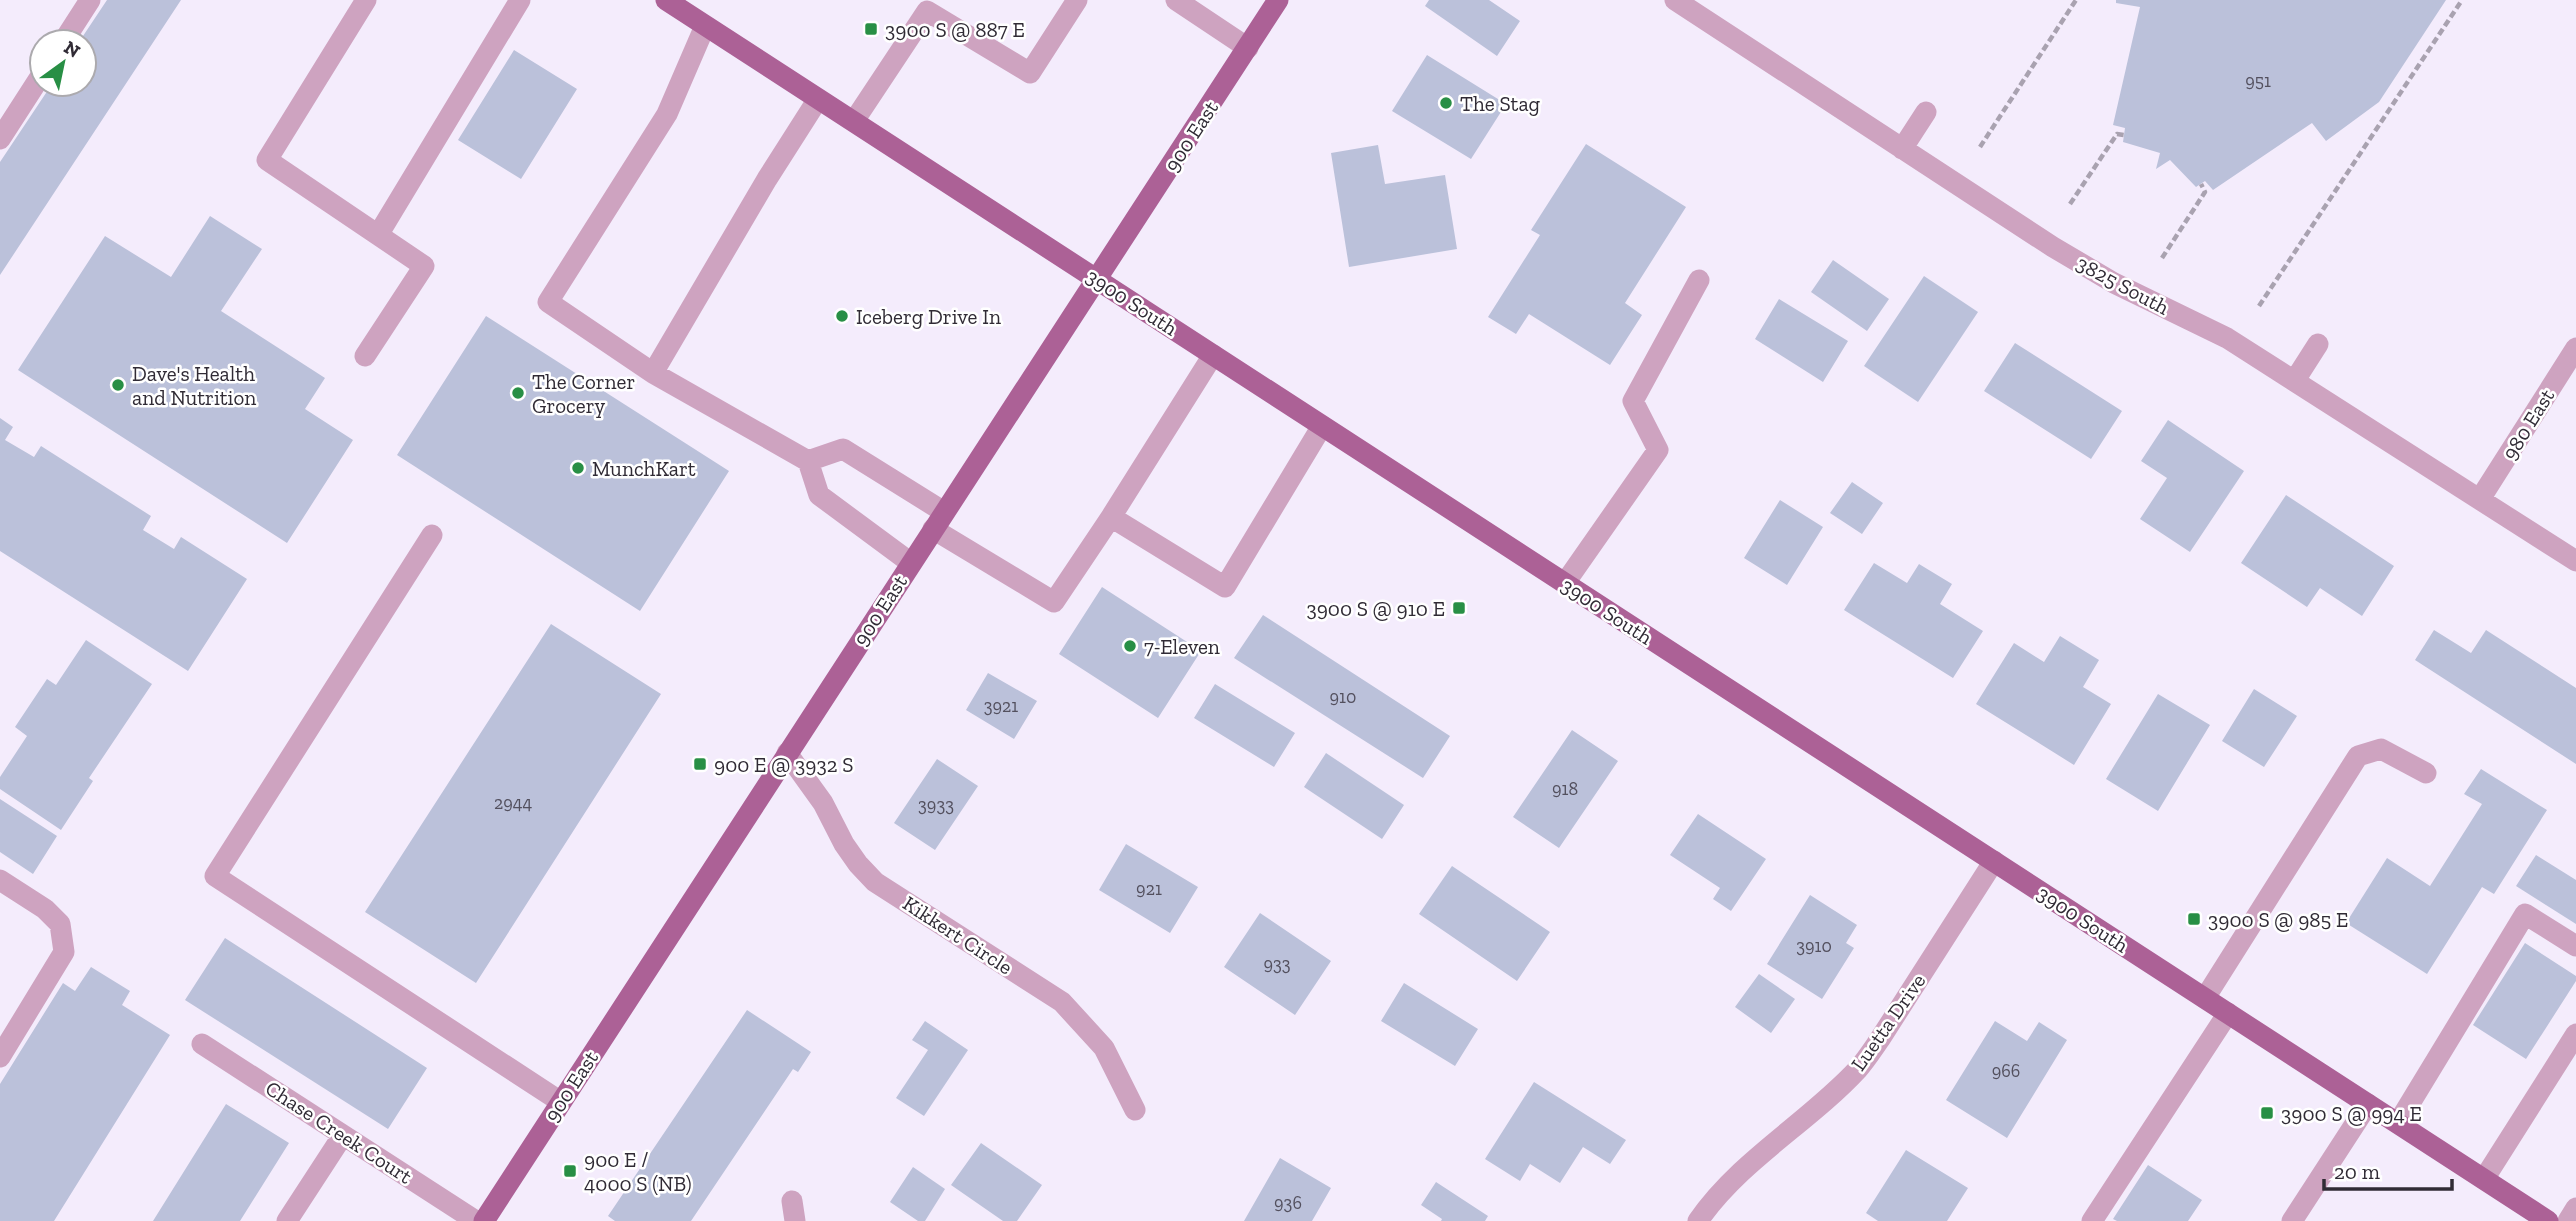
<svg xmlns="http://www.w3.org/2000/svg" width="2576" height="1221" viewBox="0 0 2576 1221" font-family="'Zilla Slab',serif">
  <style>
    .building { fill: #bbc1da }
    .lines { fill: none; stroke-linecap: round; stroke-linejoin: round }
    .path { stroke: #a9a2b0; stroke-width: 4.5; stroke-dasharray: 7 3.5; stroke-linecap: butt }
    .minor { stroke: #cea3c0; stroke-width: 21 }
    .major { stroke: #ac6196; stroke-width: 21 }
    .poi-dot { fill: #288f45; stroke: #fff; stroke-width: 2.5 }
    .labels { text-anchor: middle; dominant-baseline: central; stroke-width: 5; stroke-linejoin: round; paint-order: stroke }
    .number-label { font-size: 18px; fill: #53505e }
    .poi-label { font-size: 21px; fill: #302b35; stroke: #fff; text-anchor: start }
    .street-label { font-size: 21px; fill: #302b35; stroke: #fff }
  </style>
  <rect width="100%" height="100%" fill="#f4ecfc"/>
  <!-- building -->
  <path class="building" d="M107 0H181L0 275V162L52 84H84V42H79Z
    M1429 0H1489L1520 21 1497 56 1425 6Z
    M2116 0H2446L2379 102 2326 141 2312 123 2213 190 2205 181 2196 187 2170 160 2156 169 2160 153 2123 142 2125 128 2113 125 2140 7 2116 3Z
    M514 50 577 89 521 179 458 140Z
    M1427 55 1506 104 1471 159 1392 111Z
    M1586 144 1686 207 1625 303 1642 315 1610 365 1529 314 1516 334 1488 317 1540 235 1531 230Z
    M1378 145 1385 184 1445 175 1457 249 1349 267 1331 153Z
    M210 216 262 249 221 311 325 378 305 409 353 440 287 543 18 370 105 236 171 277Z
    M1833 260 1889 299 1867 331 1811 292Z
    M1924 276 1978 312 1918 402 1864 366Z
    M1779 299 1848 341 1823 382 1755 339Z
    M486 316 729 471 640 611 397 455Z
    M2015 343 2122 411 2091 459 1984 391Z
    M0 418 13 427 5 440 34 457 41 446 151 516 143 530 174 549 181 537 247 579 188 671 0 551Z
    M2168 420 2244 471 2190 552 2140 519 2167 478 2141 461Z
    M1852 482 1883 503 1862 534 1830 513Z
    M2286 495 2394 566 2362 616 2320 588 2307 607 2241 563Z
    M1780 500 1823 527 1787 585 1744 558Z
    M1874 563 1907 583 1919 564 1952 584 1940 604 1983 631 1953 678 1844 610Z
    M1102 587 1201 651 1158 718 1059 654Z
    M1263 615 1450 736 1423 778 1234 658Z
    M551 624 661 694 476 983 365 912Z
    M2434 630 2471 653 2486 630 2576 688V764L2415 660Z
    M2060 636 2099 660 2083 687 2111 704 2074 765 1976 704 2014 643 2044 662Z
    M86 640 152 684 89 778 93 781 61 830 0 789V777L27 736 15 727 47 679 56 685Z
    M988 673 1037 701 1014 739 966 710Z
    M1215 684 1295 733 1274 767 1194 718Z
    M2254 689 2297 716 2264 767 2222 741Z
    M2158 694 2210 725 2158 811 2106 779Z
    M1572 730 1618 761 1559 848 1513 817Z
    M1326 753 1404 805 1382 839 1304 787Z
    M937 759 978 786 935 850 894 823Z
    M2481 769 2547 810 2494 894 2482 887 2427 974 2346 923 2387 858 2430 886 2482 804 2464 794Z
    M0 799 57 836 33 874 0 852Z
    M1698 814 1766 859 1731 911 1713 899 1720 888 1670 855Z
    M1126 844 1198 887 1170 933 1099 890Z
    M2536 855 2576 880V924L2516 886Z
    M1452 866 1550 932 1517 981 1419 914Z
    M1810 895 1857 925 1846 943 1854 948 1822 999 1767 964Z
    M1260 913 1331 961 1295 1015 1224 967Z
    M225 938 427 1068 388 1129 185 1000Z
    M2525 943 2576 976V981L2526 1059 2473 1025Z
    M91 967 130 991 122 1005 170 1035 54 1221H0V1084L63 983 75 991Z
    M1759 974 1795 999 1771 1033 1735 1007Z
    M1404 983 1478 1029 1455 1066 1381 1021Z
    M747 1010 811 1052 798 1072 793 1069 691 1221H615L608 1216Z
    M925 1021 968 1050 924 1116 896 1098 928 1050 912 1040Z
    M1995 1021 2027 1041 2039 1022 2067 1040 2007 1138 1946 1100Z
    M1534 1082 1626 1140 1610 1164 1583 1147 1560 1183 1530 1164 1520 1181 1485 1159Z
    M226 1104 289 1143 240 1221H153Z
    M981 1143 1042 1185 1017 1221H1003L951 1185Z
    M1906 1150 1968 1188 1947 1221H1878L1866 1213Z
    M1280 1158 1331 1188 1312 1221H1244Z
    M2148 1165 2202 1200 2188 1221H2117L2113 1219Z
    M913 1167 945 1189 925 1221H918L890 1202Z
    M1436 1182 1488 1216 1485 1221H1441L1442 1219 1421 1205Z"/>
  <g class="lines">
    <!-- path -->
    <path class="path" d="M1980 147 2076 0
      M2070 204 2117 134 2124 135
      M2162 258 2205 192 2201 184
      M2259 306 2462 0"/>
    <!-- minor -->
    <path class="minor" d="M1176 0 1248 48
      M1675 0 2053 247 2114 283 2227 338 2576 561
      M63 42 90 0
      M854 121 927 11 1030 73 1077 0
      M0 139 42 74
      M1902 149 1926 112
      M378 235 520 0
      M1213 355 1111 517 1225 587 1322 426
      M365 356 424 266 267 160 366 0
      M653 373 548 302 667 114 705 26
      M2295 380 2318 344
      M808 461 653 373 767 179 818 99
      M2480 499 2576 348
      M933 529 1054 602 1111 517
      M432 535 215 876 561 1102
      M911 563 819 495 808 461 843 449 944 512
      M1565 583 1658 450 1633 401 1699 280
      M787 753 823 803 844 844 858 864 875 882 1062 1002 1104 1048 1135 1110
      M0 880 45 909 60 924 64 952 0 1057
      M2205 998 2358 756 2381 749 2426 773
      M202 1044 476 1221
      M2398 1123 2525 914 2576 946
      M2484 1179 2576 1034
      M792 1201 795 1221
      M287 1221 343 1135
      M1698 1221C1740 1160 1808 1123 1858 1069 1866 1060 1873 1049 1880 1039L1994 861
      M2092 1221 2228 1013
      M2292 1221 2368 1104
      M2568 1221 2576 1208"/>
    <!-- major -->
    <path class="major" d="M666 0 2548 1221
      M484 1221 1278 0"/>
  </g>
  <!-- markers -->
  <g class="poi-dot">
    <rect x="864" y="22" width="14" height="14" rx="3.5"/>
    <circle cx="1446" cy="103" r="7"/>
    <circle cx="842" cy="316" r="7"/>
    <circle cx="118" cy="385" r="7"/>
    <circle cx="518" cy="393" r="7"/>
    <circle cx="578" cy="468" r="7"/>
    <rect x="1452" y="601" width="14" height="14" rx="3.5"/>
    <circle cx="1130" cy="646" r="7"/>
    <rect x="693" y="757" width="14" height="14" rx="3.5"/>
    <rect x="2187" y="912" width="14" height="14" rx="3.5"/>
    <rect x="2260" y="1106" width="14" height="14" rx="3.5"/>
    <rect x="563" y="1164" width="14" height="14" rx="3.5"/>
  </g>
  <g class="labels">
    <!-- number labels -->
    <g class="number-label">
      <text x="2258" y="81">951</text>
      <text x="1343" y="697">910</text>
      <text x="1001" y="706">3921</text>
      <text x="1565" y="789">918</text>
      <text x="513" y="803">2944</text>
      <text x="936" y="805">3933</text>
      <text x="1149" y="889">921</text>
      <text x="1814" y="946">3910</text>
      <text x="1277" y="964">933</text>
      <text x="2006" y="1071">966</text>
      <text x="1288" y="1203">936</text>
    </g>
    <!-- poi labels -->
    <g class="poi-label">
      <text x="885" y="29">3900 S @ 887 E</text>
      <text x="1460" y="103">The Stag</text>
      <text x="856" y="316">Iceberg Drive In</text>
      <text x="132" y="373">Dave's Health<tspan x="132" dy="24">and Nutrition</tspan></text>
      <text x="532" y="381">The Corner<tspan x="532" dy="24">Grocery</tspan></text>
      <text x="592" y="468">MunchKart</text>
      <text x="1445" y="608" text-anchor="end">3900 S @ 910 E</text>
      <text x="1144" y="646">7-Eleven</text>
      <text x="714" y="764">900 E @ 3932 S</text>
      <text x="2208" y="919">3900 S @ 985 E</text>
      <text x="2281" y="1113">3900 S @ 994 E</text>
      <text x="584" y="1159">900 E /<tspan x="584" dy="24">4000 S (NB)</tspan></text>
    </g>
    <!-- street labels -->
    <g class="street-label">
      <text transform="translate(1191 136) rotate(-57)">900 East</text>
      <text transform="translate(2123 285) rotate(28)">3825 South</text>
      <text transform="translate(1132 302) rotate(33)">3900 South</text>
      <text transform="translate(2528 424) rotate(-58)">980 East</text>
      <text transform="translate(880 610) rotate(-57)">900 East</text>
      <text transform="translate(1607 611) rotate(33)">3900 South</text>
      <text transform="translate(2083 919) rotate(33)">3900 South</text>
      <text transform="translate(958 935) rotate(33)">Kikkert Circle</text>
      <text transform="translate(1888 1022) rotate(-55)">Luetta Drive</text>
      <text transform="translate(571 1086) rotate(-57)">900 East</text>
      <text transform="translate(339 1132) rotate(33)">Chase Creek Court</text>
    </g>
  </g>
  <!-- north arrow -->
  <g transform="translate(63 63) rotate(33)"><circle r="33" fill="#ffffff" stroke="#acaaae" stroke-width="2"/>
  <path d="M0-5L12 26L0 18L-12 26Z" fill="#288f45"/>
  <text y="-10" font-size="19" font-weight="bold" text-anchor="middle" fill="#302b35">N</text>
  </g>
  <!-- scale -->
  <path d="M2324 1179v10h128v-10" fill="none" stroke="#302b35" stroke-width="3.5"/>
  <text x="2334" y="1179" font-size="21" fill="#302b35" stroke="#ffffff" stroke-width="5" paint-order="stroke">20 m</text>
</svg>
